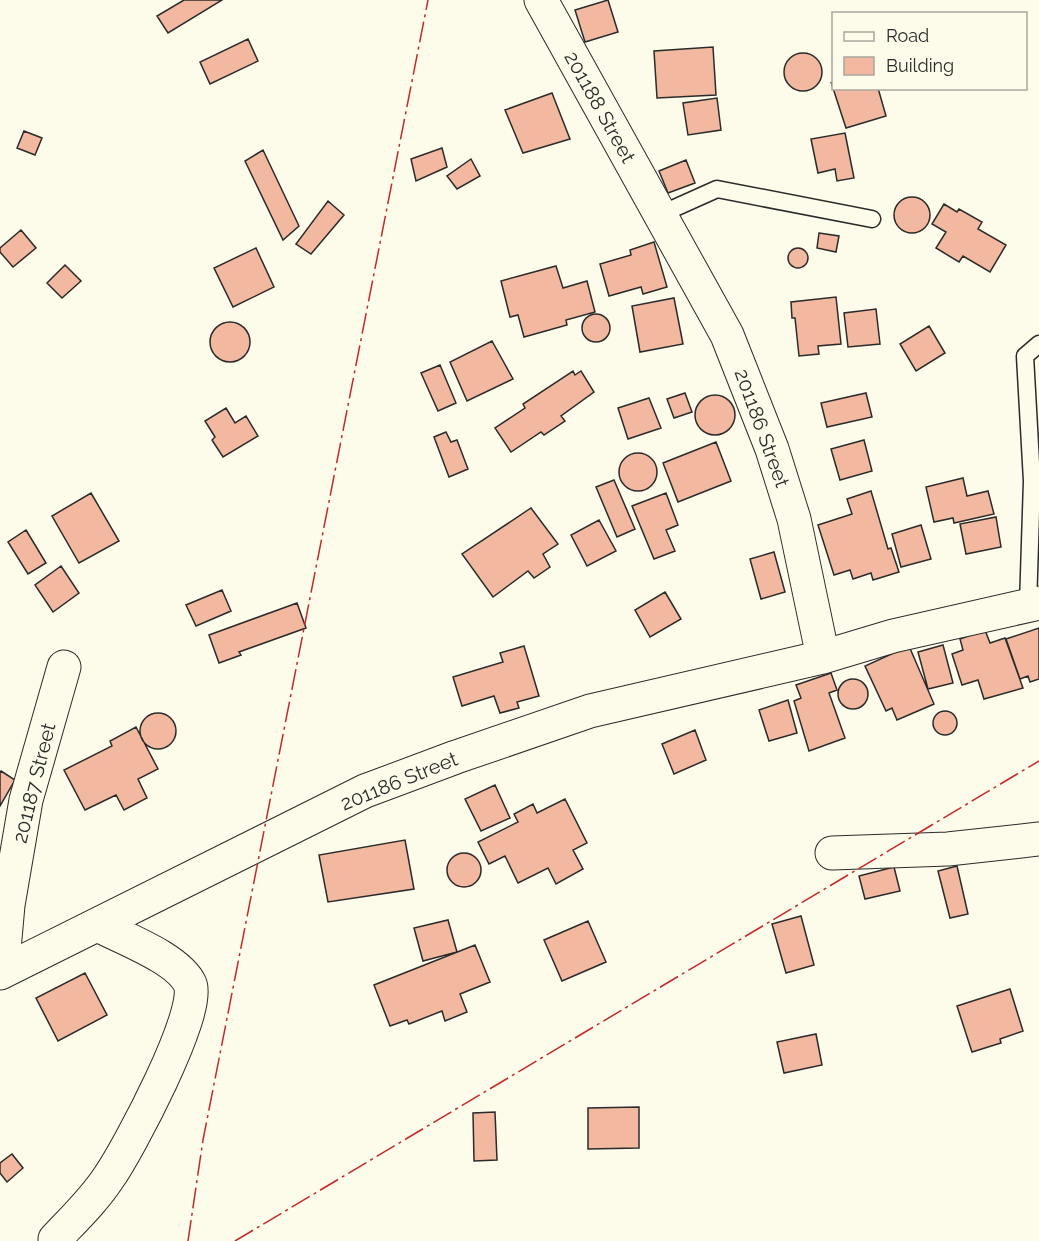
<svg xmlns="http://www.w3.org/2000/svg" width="1039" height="1241" viewBox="0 0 1039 1241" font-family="Raleway,sans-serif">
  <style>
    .building { fill: #f2b8a0; stroke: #2b2b2b; stroke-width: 1.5 }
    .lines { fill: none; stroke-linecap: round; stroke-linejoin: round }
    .service-casing { stroke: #2b2b2b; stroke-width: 19 }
    .minor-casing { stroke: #2b2b2b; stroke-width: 35 }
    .service { stroke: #fdfbea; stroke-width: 16 }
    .minor { stroke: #fdfbea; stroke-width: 33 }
    .power { stroke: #c62828; stroke-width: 1.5; stroke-dasharray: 21 4.5 3 4.5; stroke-linecap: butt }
    .labels { text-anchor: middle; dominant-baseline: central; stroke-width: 4.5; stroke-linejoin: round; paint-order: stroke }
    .street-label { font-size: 20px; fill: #2b2b2b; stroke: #fdfbea }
  </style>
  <rect width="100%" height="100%" fill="#fdfbea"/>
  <!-- building -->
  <path class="building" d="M184 0H222L168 33 157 16Z
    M608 0 618 32 585 42 575 10Z
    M248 39 258 61 210 84 200 62Z
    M713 47 716 95 657 98 654 51Z
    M784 72a19 19 0 1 1 38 0a19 19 0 1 1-38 0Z
    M831 82 834 88H878L886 116 846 128Z
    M552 93 570 139 523 153 505 110Z
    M717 98 721 130 688 135 683 103Z
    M24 131 42 138 35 155 17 148Z
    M845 133 854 178 837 181 835 169 818 173 811 139Z
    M442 148 447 167 416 181 411 159Z
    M263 150 299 226 283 240 245 161Z
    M471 159 480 176 457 189 447 176Z
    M686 160 695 183 668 193 659 171Z
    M894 215a18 18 0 1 1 36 0a18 18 0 1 1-36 0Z
    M328 201 344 215 311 254 296 244Z
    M944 204 957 212 959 209 982 222 978 229 1006 245 990 272 963 256 959 262 936 248 946 232 932 224Z
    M21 230 36 248 13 267 0 252V248Z
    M819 233 839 236 836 252 817 248Z
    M654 242 667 287 643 294 641 287 609 296 600 264 631 255 630 250Z
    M256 248 274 287 233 307 214 268Z
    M788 258a10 10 0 1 1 20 0a10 10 0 1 1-20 0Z
    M65 265 81 281 62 298 47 283Z
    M556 266 563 288 587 281 595 312 566 320 567 325 524 337 518 315 510 317 501 281Z
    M836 297 841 344 818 346 819 354 799 356 795 318H792L791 302Z
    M674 298 683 344 640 352 632 306Z
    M876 309 880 344 848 347 844 313Z
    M582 328a14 14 0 1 1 28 0a14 14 0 1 1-28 0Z
    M210 342a20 20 0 1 1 40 0a20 20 0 1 1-40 0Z
    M929 326 945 353 916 371 900 344Z
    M492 341 513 379 467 401 450 362Z
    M440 365 456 403 438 411 421 373Z
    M573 371 575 375 581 371 594 392 561 416 565 421 544 435 541 432 511 452 495 428 525 408 523 404Z
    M685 393 692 412 674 418 667 399Z
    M866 393 872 417 827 427 821 403Z
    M695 415a20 20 0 1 1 40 0a20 20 0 1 1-40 0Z
    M649 398 661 428 628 439 618 408Z
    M226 408 235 423 246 416 258 436 223 457 212 440 215 437 205 421Z
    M446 432 451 442 457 440 468 469 449 477 434 437Z
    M864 440 872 471 840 480 831 449Z
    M716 442 731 481 678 502 663 463Z
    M619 472a19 19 0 1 1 38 0a19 19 0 1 1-38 0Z
    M963 478 967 496 988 491 994 514 954 523 953 518 934 522 926 487Z
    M614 480 635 529 617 537 596 487Z
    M871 491 888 549 891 548 899 572 873 580 871 573 853 579 850 570 834 575 818 525 852 514 847 499Z
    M91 493 119 541 79 563 52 516Z
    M666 493 678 525 666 530 675 551 654 559 632 506Z
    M531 508 558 544 543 554 550 567 534 578 528 571 493 597 462 554Z
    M996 517 1001 547 966 554 960 524Z
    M599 520 616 551 587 566 571 535Z
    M921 525 931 559 901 567 892 534Z
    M26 530 46 563 28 574 8 542Z
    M774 552 785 592 761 599 750 559Z
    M61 566 79 593 53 612 35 585Z
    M222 590 231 611 196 626 186 605Z
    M665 592 681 619 650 637 635 610Z
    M297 603 306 628 239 652 241 655 219 663 209 635Z
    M1039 628V679L1030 682 1028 676 1020 679 1006 639Z
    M985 630 990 643 1005 638 1023 688 984 699 978 680 962 685 952 654 963 650 960 639Z
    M943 645 953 683 928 689 918 652Z
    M524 646 539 696 517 702 519 708 500 713 494 696 462 706 453 677 503 662 500 653Z
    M909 646 934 704 897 720 892 708 886 711 865 666Z
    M831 673 837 690 829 693 845 738 809 751 794 701 801 698 796 685Z
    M838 694a15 15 0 1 1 30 0a15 15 0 1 1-30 0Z
    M788 700 797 733 769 741 759 710Z
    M933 723a12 12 0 1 1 24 0a12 12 0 1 1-24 0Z
    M140 731a18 18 0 1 1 36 0a18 18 0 1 1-36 0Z
    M136 727 158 769 138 779 147 798 124 810 116 795 85 810 64 770 112 746 110 741Z
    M695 730 706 760 674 774 662 744Z
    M1 771 15 780 0 806V773Z
    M495 785 510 818 481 831 465 799Z
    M565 799 587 843 573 850 583 869 556 884 548 868 518 883 505 856 489 864 478 842 518 822 514 814 533 804 537 813Z
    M405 840 414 889 328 902 319 855Z
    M447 870a17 17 0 1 1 34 0a17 17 0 1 1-34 0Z
    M957 866 968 914 950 918 938 871Z
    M894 867 900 891 865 899 859 876Z
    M801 916 814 965 786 973 772 924Z
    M448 920 457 952 423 961 414 928Z
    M588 921 606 962 562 981 544 940Z
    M475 945 490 982 460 994 467 1012 445 1021 442 1011 409 1024 407 1020 390 1026 374 985Z
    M85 973 107 1015 58 1041 36 998Z
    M1010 989 1023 1031 1000 1039 1001 1043 972 1052 957 1006Z
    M816 1034 822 1065 784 1073 777 1042Z
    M639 1107V1148L588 1149V1108Z
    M495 1112 497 1160 474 1161 473 1113Z
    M12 1154 23 1168 7 1182 0 1173V1163Z"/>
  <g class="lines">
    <!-- service casing -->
    <g class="service-casing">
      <path id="service" d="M659 215 717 189 872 219
        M1028 605 1032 481 1025 356 1039 344"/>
    </g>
    <!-- minor casing -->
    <g class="minor-casing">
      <path id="minor" d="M541 0 727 335 772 449 794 519 823 657
        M832 853 948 849 1039 839
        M2 972 8 905 26 800 64 667
        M0 973 365 791 456 757 590 711 823 657 893 636 1039 603
        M55 1239C74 1219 94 1200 109 1177 128 1150 202 1011 190 984 178 958 122 938 98 925"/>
    </g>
    <!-- service -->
    <use href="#service" class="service"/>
    <!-- minor -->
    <use href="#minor" class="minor"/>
    <!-- power -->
    <path class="power" d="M188 1241 203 1140 428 0
      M235 1241 1039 761"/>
  </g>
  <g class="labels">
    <!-- street labels -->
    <g class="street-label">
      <text transform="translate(600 107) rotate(61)">201188 Street</text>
      <text transform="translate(762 428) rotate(70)">201186 Street</text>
      <text transform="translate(399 781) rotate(-22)">201186 Street</text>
      <text transform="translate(34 783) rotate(-76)">201187 Street</text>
    </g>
  </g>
  <!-- legend -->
  <rect x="832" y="12" width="195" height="78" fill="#fdfbea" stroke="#a9a89e" stroke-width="1.5"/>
  <rect x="844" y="32" width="30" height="9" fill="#fdfbea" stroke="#a9a89e" stroke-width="1.5"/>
  <text x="886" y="42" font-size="18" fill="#2b2b2b">Road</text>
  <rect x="844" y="57" width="30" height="18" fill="#f2b8a0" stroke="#a9a89e" stroke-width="1.5"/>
  <text x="886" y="72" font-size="18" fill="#2b2b2b">Building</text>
</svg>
